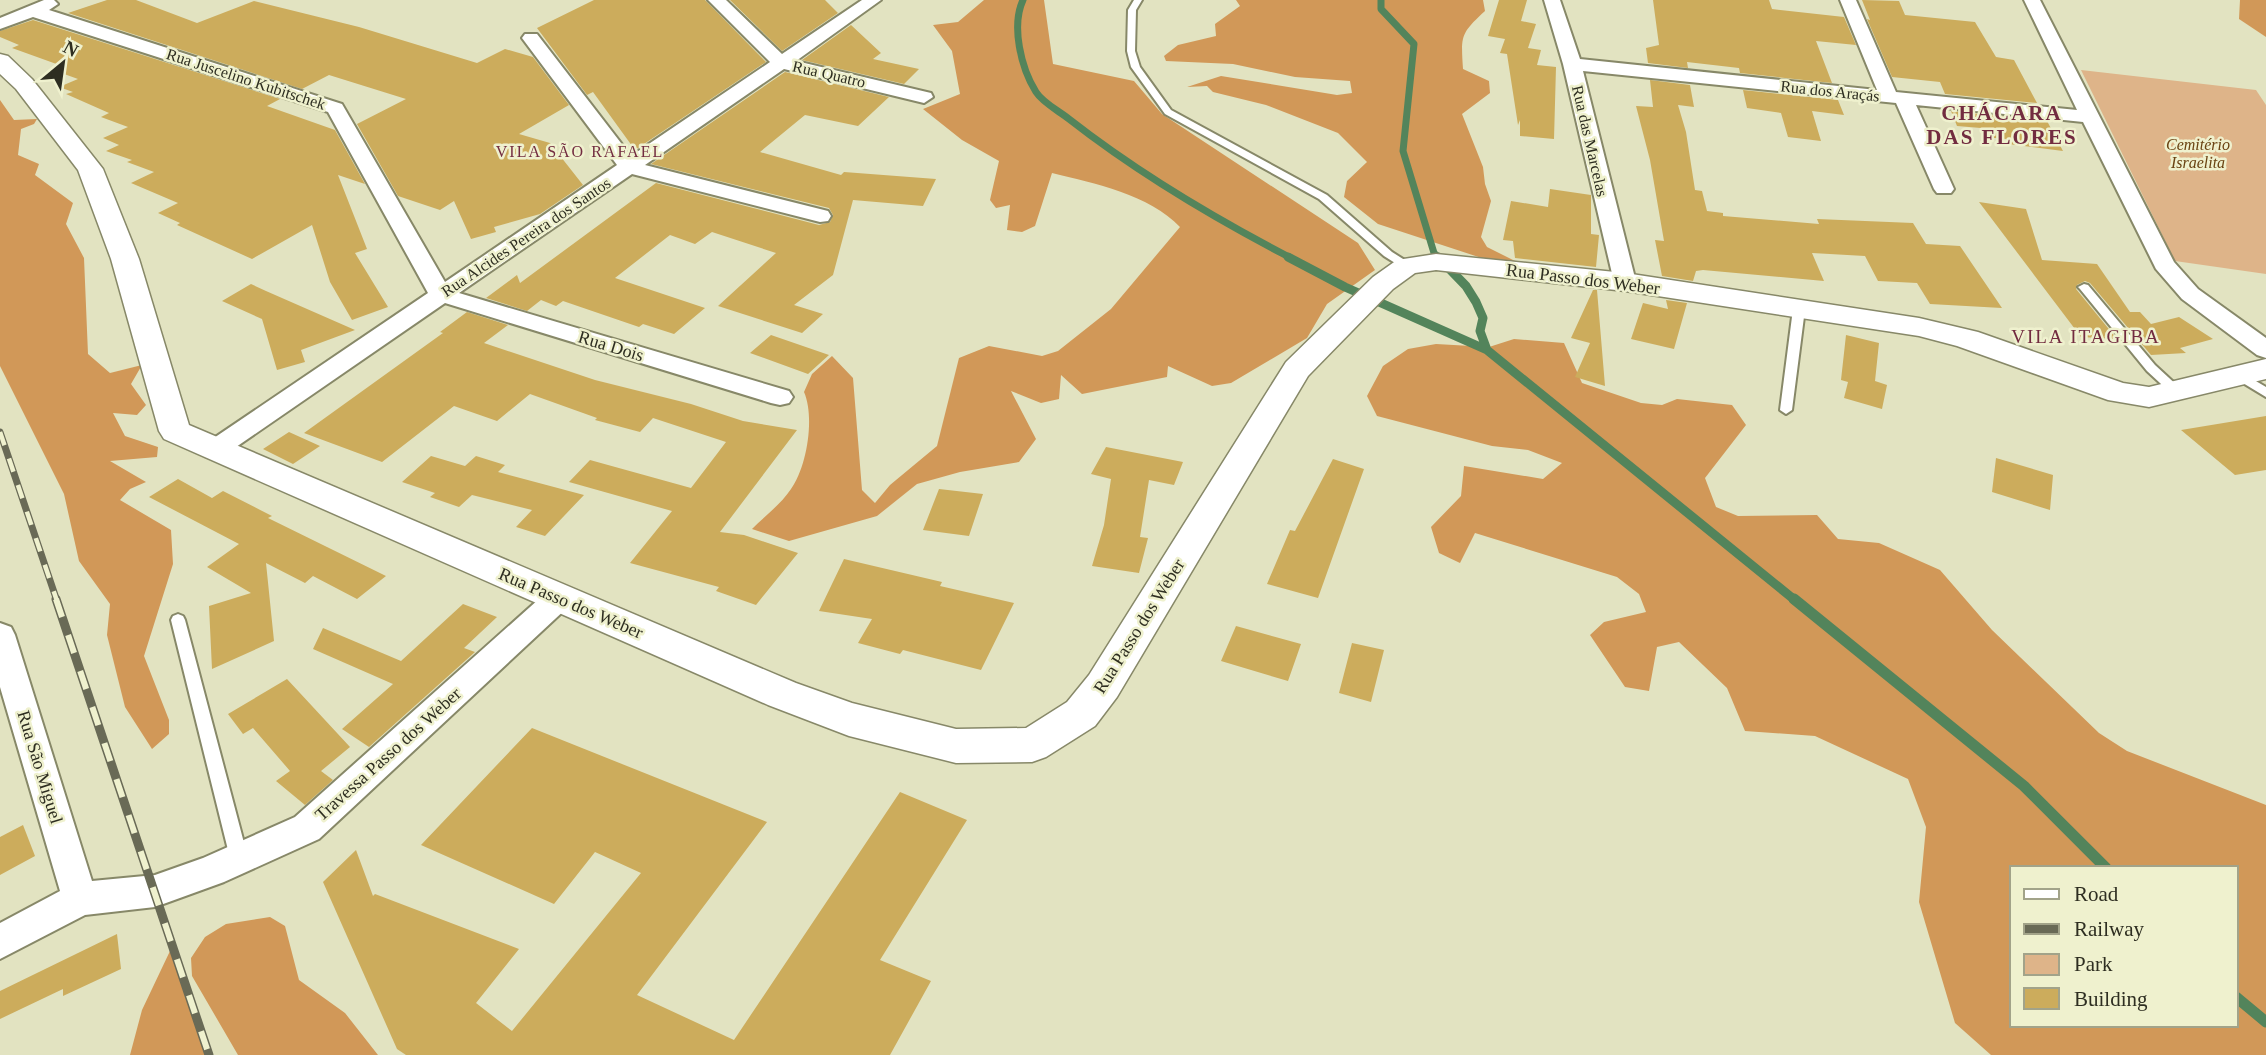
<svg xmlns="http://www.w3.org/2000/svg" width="2266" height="1055" viewBox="0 0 2266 1055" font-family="'Times New Roman',serif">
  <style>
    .green { fill: #deb489 }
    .forest { fill: #d19858; fill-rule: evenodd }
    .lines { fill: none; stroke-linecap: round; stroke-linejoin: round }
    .stream-far2 { stroke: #53845b; stroke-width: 7 }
    .stream-far1 { stroke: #53845b; stroke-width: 9 }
    .stream { stroke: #53845b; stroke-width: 11 }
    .building { fill: #ccac5c }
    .service-casing { stroke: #878868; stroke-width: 4 }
    .minor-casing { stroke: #878868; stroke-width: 4 }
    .tertiary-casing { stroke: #878868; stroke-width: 3 }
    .service { fill: #fff; fill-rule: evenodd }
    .minor { fill: #fff; fill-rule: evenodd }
    .tertiary { fill: #fff; fill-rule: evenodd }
    .rail-far1-casing { stroke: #696a56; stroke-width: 7 }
    .rail-casing { stroke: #696a56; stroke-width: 9 }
    .rail-far1 { stroke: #eff1ce; stroke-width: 4.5; stroke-dasharray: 14; stroke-linecap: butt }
    .rail { stroke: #eff1ce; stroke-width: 6; stroke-dasharray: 19; stroke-linecap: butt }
    .labels { text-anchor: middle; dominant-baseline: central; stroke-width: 5; stroke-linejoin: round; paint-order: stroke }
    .far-street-label { font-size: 16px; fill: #2e2e21; stroke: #eff1ce }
    .far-park-label { font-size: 16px; font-style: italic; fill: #6a4312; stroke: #eff1ce }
    .far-neighbourhood-label { font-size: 16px; letter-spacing: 2px; fill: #722c40; stroke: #eff1ce }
    .street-label { font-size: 18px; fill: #2e2e21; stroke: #eff1ce }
    .neighbourhood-label { font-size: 19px; letter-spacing: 2px; fill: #722c40; stroke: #eff1ce }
    .far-district-label { font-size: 21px; font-weight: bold; letter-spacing: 2px; fill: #722c40; stroke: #eff1ce }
  </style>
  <rect width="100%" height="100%" fill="#e2e3c1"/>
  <!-- green -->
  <path class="green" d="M2081 70 2256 90 2266 105V274L2175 261Z"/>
  <!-- forest -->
  <path class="forest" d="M984 0H1044L1053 64 1134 81 1162 114 1358 243 1375 270 1327 304 1307 338 1231 383 1212 386 1168 366 1167 377 1082 394 1061 375 1059 399 1041 403 1011 391 1036 439 1019 462 960 472 917 484 877 516 789 541 752 529C765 516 781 504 791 489 807 467 815 417 804 392L812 374 832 356 853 378 862 490 875 503 890 485 937 446 959 358 989 346 1042 356 1058 351 1111 309 1180 227C1150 195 1094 183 1052 173L1035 226 1022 232 1007 230 1010 205 996 208 990 200 999 161 962 140 923 109 960 94 952 51 933 25 958 22Z
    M1236 0H1483L1485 11C1460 34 1461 36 1463 69L1489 81 1490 93 1462 114 1483 167 1485 184 1491 201 1481 237 1487 247 1517 262 1503 265 1378 224 1344 197 1347 181 1367 162 1338 133 1266 105 1213 92 1207 86 1187 87 1221 76 1337 95 1352 93 1350 81 1295 77 1233 64 1166 61 1164 56 1178 45 1216 36 1215 24 1240 6Z
    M2240 0H2266V37L2239 19Z
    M0 100 14 120 37 119 34 124 21 129 18 155 39 164 35 175 73 203 66 224 84 258 88 354 110 373 142 365 131 384 146 405 137 415 113 413 125 436 158 447 157 457 110 461 146 482 130 489 120 500 171 530 173 564 144 656 169 720V734L152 749 125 707 107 635 110 604 79 561 64 494 0 366Z
    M1514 339 1564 343 1582 383 1641 403 1662 405 1677 399 1732 405 1746 425 1705 478 1716 507 1738 516 1817 515 1838 539 1879 543 1940 570 1992 630 2099 733 2127 751 2266 805V1055H1991L1955 1023 1919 902 1926 827 1908 779 1815 736 1745 731 1727 688 1679 642 1657 647 1649 691 1625 687 1590 635 1604 622 1646 612 1639 594 1617 577 1475 533 1460 563 1439 553 1431 527 1461 496 1464 466 1543 479 1562 463 1528 450 1492 446 1377 416 1367 396 1383 366 1408 349 1436 344 1489 347ZM2012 868H2236V1025H2012Z
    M270 917 285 926 299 980 345 1013 378 1055H238L192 976 191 958 205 937 226 924Z
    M170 951 206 1055H130L142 1010Z"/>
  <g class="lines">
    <!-- stream-far2 -->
    <path class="stream-far2" d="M1023 0C1011 26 1021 68 1036 92 1043 103 1059 111 1069 119 1138 173 1214 218 1291 258
      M1381 0V9L1414 44 1403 151 1434 253 1439 258"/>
    <!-- stream-far1 -->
    <path class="stream-far1" d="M1288 257 1345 287 1487 350 1796 601
      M1438 257 1466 286 1476 302 1483 318 1480 331 1487 350"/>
    <!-- stream -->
    <path class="stream" d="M1794 599 2024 786 2106 868
      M2236 997 2266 1022"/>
  </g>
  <!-- building -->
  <path class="building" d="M107 0H136L197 23 254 1 359 27 477 63 505 49 533 57 569 105 519 134 550 143 583 185 540 214 494 227 496 232 471 239 454 201 440 210 398 196 357 124 406 99 329 75 302 89 68 13Z
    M594 0H705L766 62 635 150 593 92 587 95 537 28Z
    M730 0H825L838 13 782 51Z
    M1499 0H1527L1521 21 1536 24 1528 48 1541 50 1537 65 1556 67 1554 139 1520 136V120L1518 125 1507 54 1500 53 1505 39 1488 36Z
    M1653 0H1769L1772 9 1844 17 1856 45 1816 41 1832 83 1740 73 1739 68 1687 62 1688 68 1648 63 1646 48 1659 45Z
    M1862 0 1899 1 1905 15 1975 22 1996 57 2014 60 2037 103 1945 94 1940 82 1892 77 1867 19 1870 20Z
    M33 20 280 99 267 106 335 130 365 184 338 175 367 249 355 253 388 307 352 320 330 282 312 225 252 259 177 225 180 223 158 213 178 203 131 183 154 172 127 162 132 160 106 151 119 145 103 138 128 127 101 117 109 113 66 94 73 92 59 87 78 79 53 70 62 66 12 48 19 45 0 37V31Z
    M851 25 881 53 873 59 919 69 904 84 802 60Z
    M785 72 889 97 858 126 805 115 760 152 841 175 844 172 936 179 923 206 853 200 833 275 794 305 823 314 802 333 718 306 776 253 712 232 695 244 670 235 615 278 705 308 674 334 643 324 639 327 563 301 556 306 541 300 527 311 486 298 517 275 520 283 656 183 819 225 830 222 833 215 829 208 651 164Z
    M1650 80 1690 85 1694 107 1678 105 1686 132 1695 190 1702 191 1707 211 1723 213V216L1819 224 1817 219 1913 223 1926 244 1960 246 2002 308 1930 304 1917 283 1878 281 1865 256 1812 253 1824 281 1703 270 1696 271 1693 281 1662 276 1655 240 1664 241 1650 160 1636 106 1653 107Z
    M1743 90 1838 100 1844 115 1812 111 1821 141 1788 137 1781 113 1747 108Z
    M1951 111 2047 121 2063 151 2008 144 2006 139 1984 137 1981 128 1957 126Z
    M1550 189 1591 195V234L1599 235 1596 267 1515 258 1513 241 1503 240 1511 201 1548 207Z
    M1979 202 2026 209 2042 260 2097 264 2130 312H2140L2151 324 2179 317 2213 339 2180 348 2186 353 2151 355 2090 283 2085 281 2077 285 2076 289 2117 339 2081 337Z
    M251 284 266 291 355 330 301 350 305 362 277 370 262 319 222 301Z
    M1593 290H1597L1605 386 1575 377 1590 343 1571 338Z
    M1666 300 1687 303 1674 349 1631 339 1643 303 1668 309Z
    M467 312 508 325 484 343 595 380 691 404 743 421 797 430 720 532 744 535 798 553 756 605 716 591 719 587 630 563 672 511 569 482 590 460 691 488 726 442 653 418 640 432 595 420 597 418 530 394 497 421 454 406 382 462 304 433 443 333 440 332Z
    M771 335 829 355 808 374 750 353Z
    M1846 335 1879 343 1875 381 1887 385 1882 409 1844 398 1848 382 1841 380Z
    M2266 416V470L2235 475 2181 430Z
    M289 432 320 446 293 464 263 449Z
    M1106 447 1183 462 1174 485 1149 480 1140 537 1148 538 1139 573 1092 566 1104 525 1111 479 1091 474Z
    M431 456 465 466 476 456 505 465 498 472 584 495 545 536 516 527 532 510 472 495 459 507 430 497 435 493 402 482Z
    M1996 458 2053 475 2050 510 1992 492Z
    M1333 459 1364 469 1318 598 1267 584 1290 530 1295 531Z
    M178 479 212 498 223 491 272 516 268 518 386 576 357 599 313 576 305 583 266 563 274 641 212 669 209 606 251 593 207 567 239 544 149 497Z
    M939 489 983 494 969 536 923 530Z
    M844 559 942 582 940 586 1014 603 981 670 903 650 900 654 858 643 872 619 819 611Z
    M463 604 497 617 464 648 475 652 369 747 342 729 393 684 313 649 323 628 401 661Z
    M1236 626 1301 644 1288 681 1221 661Z
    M1352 643 1384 650 1371 702 1339 693Z
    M287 679 350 747 321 771 333 780 305 805 276 781 290 771 253 728 243 734 228 714Z
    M532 728 767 822 637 995 734 1040 900 792 967 820 880 960 931 981 890 1055H406L397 1049 323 882 356 850 373 896 375 894 519 949 476 1003 512 1031 641 873 595 852 554 904 421 845Z
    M23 825 35 856 0 875V837Z
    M117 934 121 969 63 996V989L0 1019V991Z"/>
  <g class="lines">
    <!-- service casing -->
    <g class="service-casing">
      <path id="service" d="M1134 0H1142L1136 10 1135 51 1140 67 1171 110 1327 195 1392 252 1411 264V268H1403L1384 256 1319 199 1165 114 1131 67 1127 51 1128 10Z
        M2084 284 2088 285 2155 365 2181 389 2183 392 2181 395H2173L2147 371 2080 289 2078 287Z
        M1799 306 1805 309 1792 410 1786 414 1780 410 1793 309Z
        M2237 370 2266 387V397L2233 377 2231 374 2233 371Z
        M178 614 183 616 185 620 248 858 245 864 239 866 233 864 230 858 171 620 173 616Z"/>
    </g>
    <!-- minor casing -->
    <g class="minor-casing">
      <path id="minor" d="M44 0H54L58 4 49 10 342 104 445 282 617 165 525 42 522 38 525 34H537L631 156 770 62 708 0H726L782 54 862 0H881L796 61 931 93 933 97 924 103 784 69 645 165 828 211 831 216 828 221 820 222 632 174 459 293 789 391 793 397 789 403 780 405 771 403 445 303 223 456 214 459 205 456 201 450 205 444 428 293 328 112 33 17 0 29V18Z
        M1544 0H1560L1580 59 1877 90 1840 0H1856L1896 92 2077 110 2024 0H2040L2174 262 2198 289 2266 338V358L2257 355 2182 299 2156 269 2083 122 1916 105 1954 189 1951 193H1937L1934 189 1896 103 1583 71 1636 282 1633 287H1617L1614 282 1563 64Z
        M559 587 569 590 574 598 569 606 319 839 224 882 155 907 85 915 0 959V923L60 891 0 687V623L11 627 15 635 92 881 155 875 203 858 295 817 549 590Z"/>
    </g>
    <!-- tertiary casing -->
    <g class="tertiary-casing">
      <path id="tertiary" d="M0 54 8 56 32 79 103 169 139 259 189 425 796 683 852 703 956 729 1026 728 1067 702 1089 675 1286 362 1373 277 1397 260 1436 254 1625 273 1919 318 1978 332 2123 383 2149 387 2266 359V379L2149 407 2108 400 1957 346 1919 336 1625 291 1436 270 1415 273 1393 289 1308 376 1117 697 1095 726 1046 757 1032 762 956 763 849 736 768 705 164 439 159 431 111 259 78 170 16 89 0 74Z"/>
    </g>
    <!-- service -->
    <use href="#service" class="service"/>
    <!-- minor -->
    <use href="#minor" class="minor"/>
    <!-- tertiary -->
    <use href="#tertiary" class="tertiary"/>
    <!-- rail-far1 casing -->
    <g class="rail-far1-casing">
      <path id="rail-far1" d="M0 432 57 601"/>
    </g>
    <!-- rail casing -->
    <g class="rail-casing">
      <path id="rail" d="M56 599 209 1055"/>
    </g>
    <!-- rail-far1 -->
    <use href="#rail-far1" class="rail-far1"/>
    <!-- rail -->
    <use href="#rail" class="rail"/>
  </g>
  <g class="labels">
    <!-- far-street labels -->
    <g class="far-street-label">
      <text transform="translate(829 74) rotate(13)">Rua Quatro</text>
      <text transform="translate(246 79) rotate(18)">Rua Juscelino Kubitschek</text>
      <text transform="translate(1830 91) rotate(6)">Rua dos Araçás</text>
      <text transform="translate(1590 141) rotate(77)">Rua das Marcelas</text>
      <text transform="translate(526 237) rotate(-34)">Rua Alcides Pereira dos Santos</text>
    </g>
    <!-- far-park labels -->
    <g class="far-park-label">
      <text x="2198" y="144">Cemitério<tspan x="2198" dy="18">Israelita</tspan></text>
    </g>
    <!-- far-neighbourhood labels -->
    <g class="far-neighbourhood-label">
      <text x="580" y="151">VILA SÃO RAFAEL</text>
    </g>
    <!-- street labels -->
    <g class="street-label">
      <text transform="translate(1583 279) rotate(7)">Rua Passo dos Weber</text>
      <text transform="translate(611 346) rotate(17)">Rua Dois</text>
      <text transform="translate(571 603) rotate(23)">Rua Passo dos Weber</text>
      <text transform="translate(1139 626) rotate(-58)">Rua Passo dos Weber</text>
      <text transform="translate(388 754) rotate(-42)">Travessa Passo dos Weber</text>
      <text transform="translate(40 767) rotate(73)">Rua São Miguel</text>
    </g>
    <!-- neighbourhood labels -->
    <g class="neighbourhood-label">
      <text x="2086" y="336">VILA ITAGIBA</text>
    </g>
    <!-- far-district labels -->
    <g class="far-district-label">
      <text x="2002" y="113">CHÁCARA<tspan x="2002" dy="24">DAS FLORES</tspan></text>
    </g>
  </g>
  <!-- legend -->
  <rect x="2010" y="866" width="228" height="161" fill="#eff1ce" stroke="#a2a389" stroke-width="2"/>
  <rect x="2024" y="889" width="35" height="10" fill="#ffffff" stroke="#a2a389" stroke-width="2"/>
  <text x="2074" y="901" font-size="21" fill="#2e2e21">Road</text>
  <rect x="2024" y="924" width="35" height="10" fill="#696a56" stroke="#a2a389" stroke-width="2"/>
  <text x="2074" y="936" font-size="21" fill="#2e2e21">Railway</text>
  <rect x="2024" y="954" width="35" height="21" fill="#deb489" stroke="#a2a389" stroke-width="2"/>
  <text x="2074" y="971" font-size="21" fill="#2e2e21">Park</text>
  <rect x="2024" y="988" width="35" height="21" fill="#ccac5c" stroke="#a2a389" stroke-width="2"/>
  <text x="2074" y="1006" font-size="21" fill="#2e2e21">Building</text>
  <!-- north arrow -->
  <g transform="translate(63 63) rotate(29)" stroke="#eff1ce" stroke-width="5" paint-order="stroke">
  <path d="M0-5L12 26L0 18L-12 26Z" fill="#2e2e21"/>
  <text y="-10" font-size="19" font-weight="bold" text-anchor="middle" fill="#2e2e21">N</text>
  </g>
</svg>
